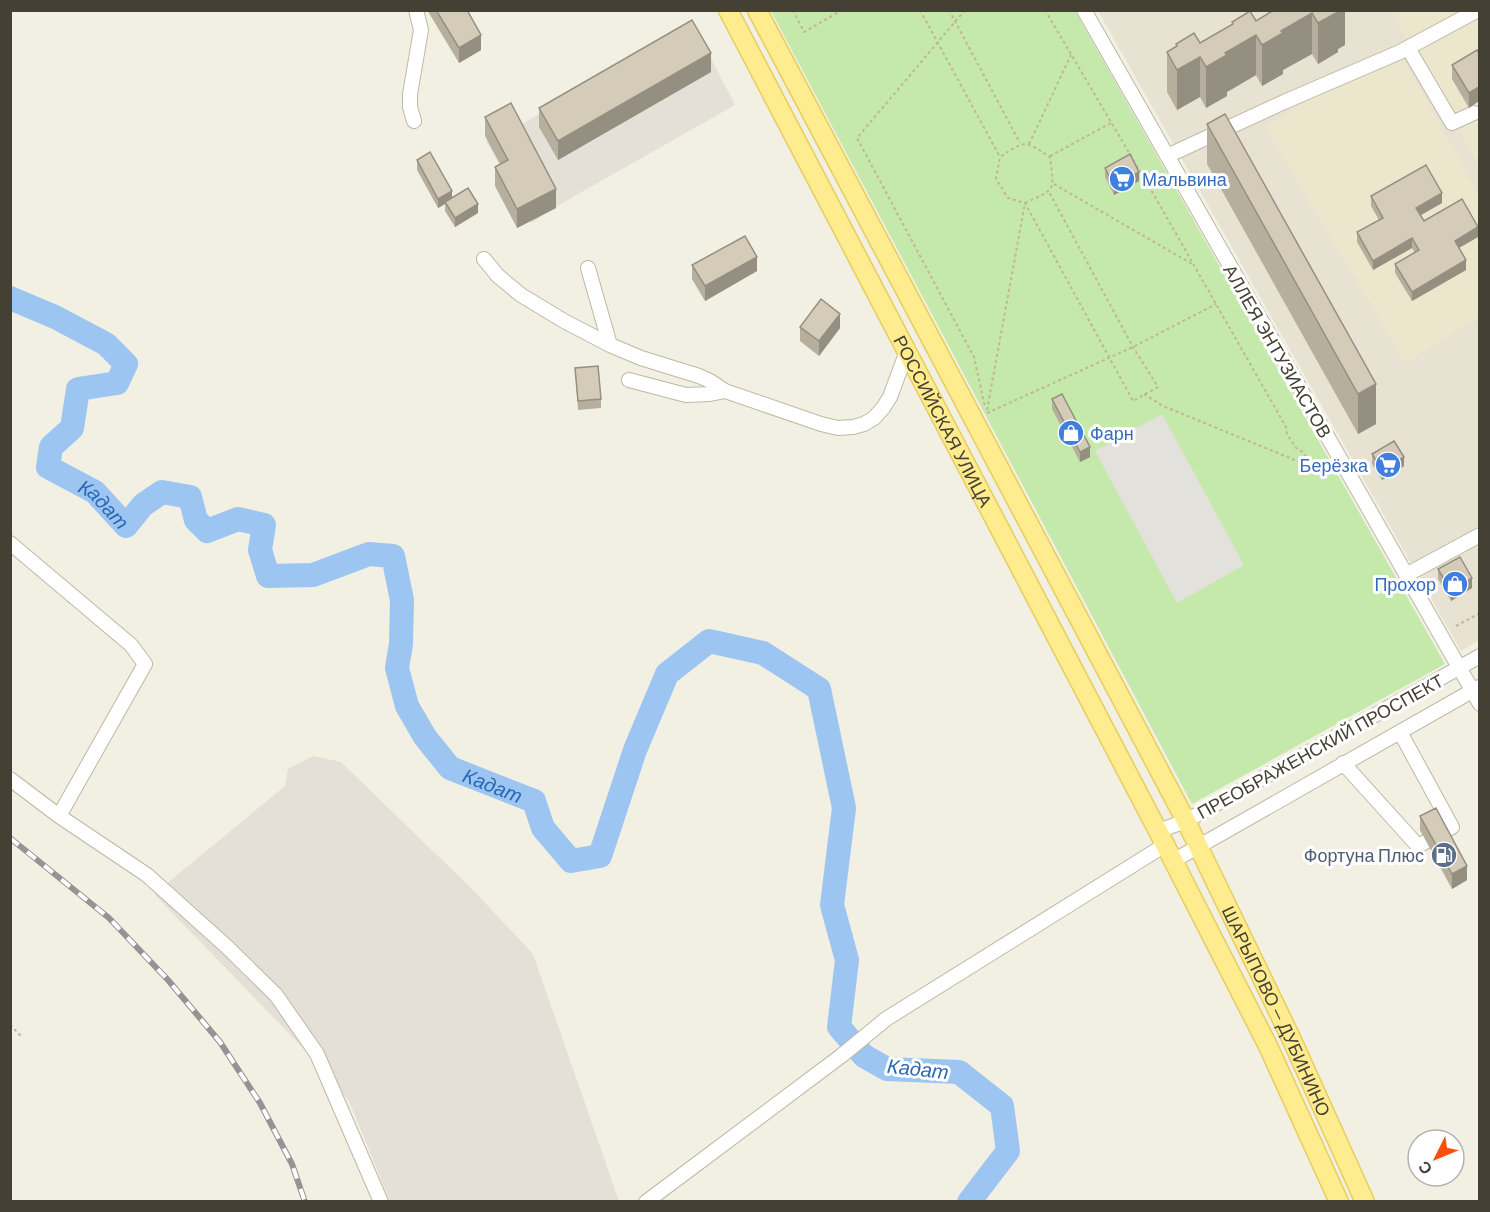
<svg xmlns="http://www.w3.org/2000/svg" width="1490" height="1212" viewBox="0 0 1490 1212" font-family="Barlow,sans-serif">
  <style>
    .residential { fill: #e7e2d1 }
    .industrial { fill: #e4e0d8 }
    .education { fill: #ece7cc }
    .green { fill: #c5e9aa }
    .parking { fill: #e3e1dc }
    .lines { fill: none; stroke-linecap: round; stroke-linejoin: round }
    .river { stroke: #9cc5f2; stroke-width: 24 }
    .minor-casing { stroke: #beb8a6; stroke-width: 16 }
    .major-casing { stroke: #e7cd5c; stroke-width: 21 }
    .path { stroke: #c0b696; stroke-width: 2; stroke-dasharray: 3 3; stroke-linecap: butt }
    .minor { stroke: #fff; stroke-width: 14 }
    .major { stroke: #ffec8f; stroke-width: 18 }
    .rail-casing { stroke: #949494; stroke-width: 6 }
    .rail { stroke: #fff; stroke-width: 4; stroke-dasharray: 11; stroke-linecap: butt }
    .wall { fill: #b6af9e }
    .shaded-wall { fill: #948f81 }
    .building { fill: #d4ccb8; stroke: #948f81; stroke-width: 1.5 }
    .labels { text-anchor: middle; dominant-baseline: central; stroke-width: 6; stroke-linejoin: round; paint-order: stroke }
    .shop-label { font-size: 18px; fill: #366cbe; stroke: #fff; text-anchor: start }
    .street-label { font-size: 18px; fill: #444033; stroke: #fff }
    .service-label { font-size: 18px; fill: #4e5e75; stroke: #fff; text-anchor: end }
    .water-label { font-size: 20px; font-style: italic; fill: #2969b3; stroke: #fff }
  </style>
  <rect width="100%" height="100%" fill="#f2efe3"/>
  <!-- residential -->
  <path class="residential" d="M1098 11H1479V640L1461 651Z"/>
  <!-- industrial -->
  <path class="industrial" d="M694 25 735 105 550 210 532 223 486 141 508 132Z
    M313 756 341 762 474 891 533 954 619 1201H390L349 1101 302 1047 154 894 285 786 288 769Z"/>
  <!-- education -->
  <path class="education" d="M1391 11H1479V166Z
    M1404 61 1479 195V317L1405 363 1265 127 1317 95Z"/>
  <!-- green -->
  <path class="green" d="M771 11H1075L1445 664 1192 804Z"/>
  <!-- parking -->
  <path class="parking" d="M1162 414 1244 565 1177 603 1095 451Z"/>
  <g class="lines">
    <!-- river -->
    <path class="river" id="s1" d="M10 298 55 317 106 344 126 364 117 383 78 389 72 428 51 447 48 467 95 492 126 526 143 505 162 492 190 497 196 520 207 531 238 519 264 525 260 550 268 576 313 575 369 554 393 556 402 600 401 644 397 668 407 706 425 737 450 768 534 801 543 828 571 861 600 856 635 750 667 674 709 641 763 653 819 689 844 808 832 905 847 960 839 1027 864 1056 887 1069 959 1072 1002 1106 1008 1151 969 1202"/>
    <!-- minor casing -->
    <g class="minor-casing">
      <path id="minor" d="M1084 10 1480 704
        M1408 48 1452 123 1474 113
        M414 121 410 107V94L421 30 416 10
        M1167 156 1284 102 1400 52 1478 10
        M484 259 498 276 521 295 564 321 610 345 641 358 699 376 710 381 725 391 821 424 838 428 853 427 864 424 874 418 883 408 890 397 907 351
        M588 268 610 345
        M629 380 686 395 710 394 725 391
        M10 543 131 645 145 664 59 816
        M1406 575 1480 535
        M1343 763 1418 846 1452 827 1400 732
        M10 779 59 816 147 875 226 946 276 995 317 1054 381 1202
        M1158 831 1186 821 1480 656
        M1173 861 1479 687
        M646 1202 841 1056 886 1019 1165 845"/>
    </g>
    <!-- major casing -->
    <g class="major-casing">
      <g id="major">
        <path id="s2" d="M728 10 1158 831 1268 1046 1339 1202"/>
        <path id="s3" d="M757 10 1186 821 1291 1038 1365 1202"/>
      </g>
    </g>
    <!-- path -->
    <path class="path" d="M793 10 804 32 842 10
      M920 10 1000 157
      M949 10 1020 143
      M965 10 857 138 974 357 985 407
      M1045 10 1158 202 1286 427 1287 434 1296 448 1303 452 1312 467
      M1029 144 1071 55
      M1050 156 1111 123
      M1054 184 1192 264
      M1025 203C1057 188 1054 192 1050 157 1024 140 1026 140 1000 157L996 179 1008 198 1025 203 1133 401 1158 387 1133 347 1049 192
      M1144 394 1163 406 1312 467
      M987 410 1025 203
      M987 413 1133 347 1216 304
      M1456 626 1480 613
      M10 1025 21 1036"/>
    <!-- minor -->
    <use href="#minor" class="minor"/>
    <!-- major -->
    <use href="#major" class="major"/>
    <!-- rail casing -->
    <g class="rail-casing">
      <path id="rail" d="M10 838 109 918 168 980 220 1042 260 1103 292 1164 305 1202"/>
    </g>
    <!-- rail -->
    <use href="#rail" class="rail"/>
  </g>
  <!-- wall -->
  <path class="wall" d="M429 10H467L481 50 459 63 429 13Z
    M1274 10H1345V45L1338 49V52L1318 64 1312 54 1283 70V74L1262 86 1256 75 1227 92V96L1206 108 1200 97 1177 110 1167 92V52L1176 47V44L1200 43 1232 25V22L1256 21Z
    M1479 53 1469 108 1452 79V65Z
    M711 72 558 160 539 127V108Z
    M485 117 556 208 517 228 495 186V167L500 164 485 136Z
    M1207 124 1376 424 1358 434 1207 164Z
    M417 160 452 198 478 213 455 227 445 211V204L438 208 417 170Z
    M1105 168 1139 181 1114 195 1105 177Z
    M1371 196 1442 203 1420 215 1424 221 1478 237 1459 248 1466 270 1412 301 1395 273V264L1415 253 1412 248 1373 270 1357 242V232L1379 220 1371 206Z
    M692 265 757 271 705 301 692 279Z
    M800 327 840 328 819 356 800 341Z
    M575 368 601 399V408L578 410Z
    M1052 399 1090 457 1080 462 1052 409Z
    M1372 454 1404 466 1382 480 1372 464Z
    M1438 569 1472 588 1451 601 1438 579Z
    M1420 816 1467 880 1452 889 1420 830Z"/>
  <!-- shaded-wall -->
  <path class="shaded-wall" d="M1337 10H1345V45L1338 49V52L1318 64V23Z
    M1312 13V54L1283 70V74L1262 86V45L1281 31Z
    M481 35V50L459 63V48Z
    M1256 35V75L1227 92V96L1206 108V67L1225 53Z
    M711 53V72L558 160V141Z
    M1200 57V97L1177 110V70Z
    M1479 87V101L1469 108V93Z
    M1139 172V181L1114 195V185Z
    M556 189V208L517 228V209Z
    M452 191V200L445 202V204L438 208V199Z
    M1442 193V203L1416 218V208Z
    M478 204V213L455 227V218Z
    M1478 227V237L1455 250V241Z
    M1412 238V248L1373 270V261Z
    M757 257V271L705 301V286Z
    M1466 260V270L1412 301V292Z
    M840 314V328L819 356V341Z
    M1376 384V424L1358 434V394Z
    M1090 447V457L1080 462V452Z
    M1404 457V466L1382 480V470Z
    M1472 578V588L1451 601V591Z
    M1467 866V880L1452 889V874Z"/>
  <!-- building -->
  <path class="building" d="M436 10H467L481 35 459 48Z
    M1274 10H1338V12L1318 23 1312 13 1281 31 1283 33 1262 45 1256 35 1225 53 1227 55 1206 67 1200 57 1177 70 1167 52 1177 46 1176 44 1194 33 1200 43 1233 24 1232 22 1250 11 1256 21Z
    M692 20 711 53 558 141 539 108Z
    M1477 50 1479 53V87L1469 93 1452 65Z
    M511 103 556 189 517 209 495 167 508 160 485 117Z
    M1225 114 1376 384 1358 394 1207 124Z
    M430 152 452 191 438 199 417 160Z
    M1130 154 1139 172 1114 185 1105 168Z
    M1426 165 1442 193 1416 208 1424 221 1462 199 1478 227 1455 241 1466 260 1412 292 1395 264 1419 250 1412 238 1373 261 1357 232 1383 218 1371 196Z
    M468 188 478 204 455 218 445 202Z
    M745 236 757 257 705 286 692 265Z
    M821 299 840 314 819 341 800 327Z
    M598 366 601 399 578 401 575 368Z
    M1062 394 1090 447 1080 452 1052 399Z
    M1394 441 1404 457 1382 470 1372 454Z
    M1460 557 1472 578 1451 591 1438 569Z
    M1436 808 1467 866 1452 874 1420 816Z"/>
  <!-- icons -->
  <defs>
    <g id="supermarket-disc" transform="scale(1.35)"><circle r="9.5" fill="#3f7fe0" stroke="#fff"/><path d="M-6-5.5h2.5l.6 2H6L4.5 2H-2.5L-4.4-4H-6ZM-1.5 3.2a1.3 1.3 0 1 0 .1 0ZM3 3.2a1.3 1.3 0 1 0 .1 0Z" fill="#fff"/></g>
    <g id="shop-disc" transform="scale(1.35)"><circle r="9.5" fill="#3f7fe0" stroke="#fff"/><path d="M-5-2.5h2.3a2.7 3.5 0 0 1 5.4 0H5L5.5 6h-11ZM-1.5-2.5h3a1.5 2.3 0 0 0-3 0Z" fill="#fff"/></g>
    <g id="fuel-disc" transform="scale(1.35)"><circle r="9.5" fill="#5c6f8a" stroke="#fff"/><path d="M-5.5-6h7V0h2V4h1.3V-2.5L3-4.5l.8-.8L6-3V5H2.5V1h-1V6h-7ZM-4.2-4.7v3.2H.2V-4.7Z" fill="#fff"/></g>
  </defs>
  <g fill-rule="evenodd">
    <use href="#supermarket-disc" x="1122" y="179"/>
    <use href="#shop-disc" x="1071" y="433"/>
    <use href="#supermarket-disc" x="1388" y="465"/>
    <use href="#shop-disc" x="1455" y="584"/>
    <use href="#fuel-disc" x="1444" y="855"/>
  </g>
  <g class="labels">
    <!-- shop labels -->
    <g class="shop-label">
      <text x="1142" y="179">Мальвина</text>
      <text x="1090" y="433">Фарн</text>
      <text x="1368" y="465" text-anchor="end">Берёзка</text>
      <text x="1436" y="584" text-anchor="end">Прохор</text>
    </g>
    <!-- street labels -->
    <g class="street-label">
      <text transform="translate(1278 351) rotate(60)">АЛЛЕЯ ЭНТУЗИАСТОВ</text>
      <text stroke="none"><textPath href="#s2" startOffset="464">РОССИЙСКАЯ УЛИЦА</textPath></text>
      <text transform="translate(1320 746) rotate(-29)">ПРЕОБРАЖЕНСКИЙ ПРОСПЕКТ</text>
      <text stroke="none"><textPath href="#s3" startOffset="1128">ШАРЫПОВО — ДУБИНИНО</textPath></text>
    </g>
    <!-- service labels -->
    <g class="service-label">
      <text x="1424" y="855">Фортуна Плюс</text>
    </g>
    <!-- water labels -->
    <g class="water-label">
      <text stroke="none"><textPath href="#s1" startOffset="351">Кадат</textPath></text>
      <text stroke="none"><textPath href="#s1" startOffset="1016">Кадат</textPath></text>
      <text transform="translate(918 1068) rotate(6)">Кадат</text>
    </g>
  </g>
  <!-- border -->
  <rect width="1490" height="1212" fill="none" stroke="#444033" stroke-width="24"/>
  <!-- north arrow -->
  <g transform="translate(1436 1158) rotate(227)"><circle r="28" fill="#ffffff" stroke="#b4b3ad" stroke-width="1.5"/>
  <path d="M0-4.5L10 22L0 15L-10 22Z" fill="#ff4d0d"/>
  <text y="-9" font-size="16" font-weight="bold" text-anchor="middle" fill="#444033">С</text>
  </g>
</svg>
